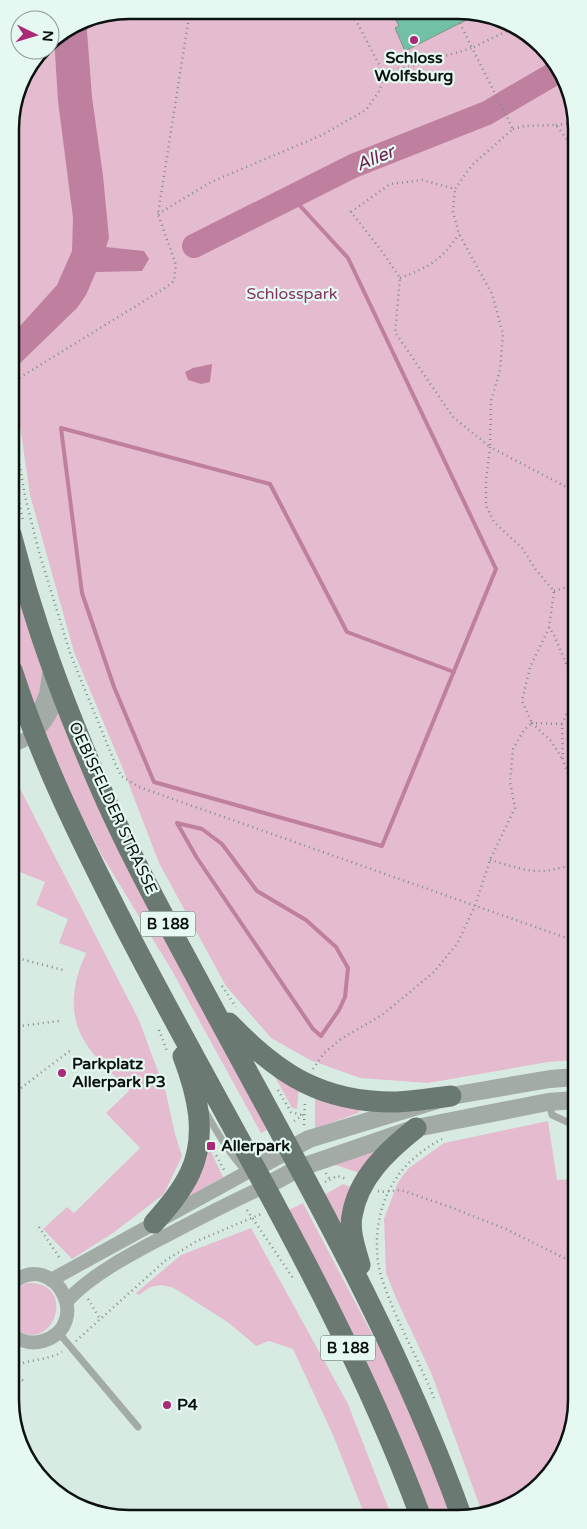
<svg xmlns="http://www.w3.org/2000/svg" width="587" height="1529" viewBox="0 0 587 1529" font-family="'Varela Round',sans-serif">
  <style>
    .green { fill: #e5bccf }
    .water { fill: #bf80a0 }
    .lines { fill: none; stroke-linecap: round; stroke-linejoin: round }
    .stream { stroke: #bf80a0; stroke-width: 4 }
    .river { stroke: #bf80a0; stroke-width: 24 }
    .building { fill: #72c0a5; stroke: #81928b }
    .path { stroke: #808d88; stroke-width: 2.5; stroke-dasharray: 1 4; stroke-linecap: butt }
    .service { stroke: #a3aba7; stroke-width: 7 }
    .minor { stroke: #a3aba7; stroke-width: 14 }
    .tertiary { stroke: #a3aba7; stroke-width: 18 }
    .primary { stroke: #6b7973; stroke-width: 21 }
    .poi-dot { fill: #ab2a78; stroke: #e5f8f1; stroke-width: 2 }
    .labels { text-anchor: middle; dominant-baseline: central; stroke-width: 4.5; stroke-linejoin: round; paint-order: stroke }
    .shield { fill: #e5f8f1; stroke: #4d5754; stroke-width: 1 }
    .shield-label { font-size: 15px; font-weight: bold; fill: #0c1210 }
    .poi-label { font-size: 16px; font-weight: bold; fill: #0c1210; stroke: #e5f8f1; text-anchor: start }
    .park-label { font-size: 16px; fill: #80335e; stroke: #e5f8f1 }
    .street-label { font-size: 16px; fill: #0c1210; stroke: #e5f8f1 }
    .water-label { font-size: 18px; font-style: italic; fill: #6b1f4c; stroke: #e5f8f1 }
    .rim { fill: none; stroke: #0c1210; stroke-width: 2.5 }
  </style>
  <rect width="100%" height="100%" fill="#d8ebe3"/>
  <!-- green -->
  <path class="green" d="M129 10 481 12 537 40 573 98 576 1060 548 1062 428 1083 360 1078 310 1060 271 1038 226 986 159 863 123 769 74 652 30 495 17 405 11 351 10 128 22 76 42 50H50V40L84 19Z
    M12 575 43 672 42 692 35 709 12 645Z
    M58 709 269 1129 261 1133 171 969 101 854 69 792 45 733Z
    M12 773 139 1020 166 1093 175 1134 182 1156 164 1194 113 1233 72 1259 43 1229 67 1207 74 1213 140 1148 106 1113 129 1091C96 1056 65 1036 76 982 78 972 82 962 86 953L59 943 68 919 36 905 45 882 12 869Z
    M269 1066 299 1086 297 1109 292 1108Z
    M315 1094 361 1109 358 1113 315 1129Z
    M548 1121 557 1180 576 1179 577 1408 568 1445 548 1478 489 1515H483L432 1375 396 1298 386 1273 384 1219 398 1182 409 1168 444 1143Z
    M208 1145 223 1177 187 1198Z
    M375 1151 362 1174 333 1164Z
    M343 1184 354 1188 345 1231 324 1195Z
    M303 1203 404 1395 452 1515H428L289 1210Z
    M251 1228 348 1404 391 1515 365 1516 333 1435 293 1349 269 1341 256 1346 229 1323 174 1288 162 1285 150 1287 139 1295 136 1293 181 1255Z
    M27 1283C79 1280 54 1358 14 1328V1290Z"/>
  <!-- water -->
  <path class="water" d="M86 18 92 97 103 176 109 238 106 247 144 251 149 259 142 271 96 272 86 295 77 308 11 372V336L57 285 72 251 73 218 58 101 54 37Z
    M212 364 210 382 201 384 188 380 185 372 193 368Z"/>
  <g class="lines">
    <!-- stream -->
    <path class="stream" d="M292 197 348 258 496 569 382 846 154 782 114 687 82 593 61 428 270 484 347 632 454 672
      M177 823 202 829 222 844 257 891 306 920 336 947 348 968 345 997 339 1010 321 1036 313 1029 197 858Z"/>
    <!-- river -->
    <path class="river" d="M194 246 353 166 487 113 557 72"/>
  </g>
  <!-- building -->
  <path class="building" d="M392 12H482L405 51 395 28 399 26Z"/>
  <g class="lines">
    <!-- path -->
    <path class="path" d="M460 23 472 48 513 28
      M384 74 472 48 513 129 472 165 455 189 422 180 390 184 351 212 381 250 400 278 395 332 453 417 490 447 491 401 500 370 503 334 492 294 459 234 453 212 455 189
      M556 125 573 123
      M513 129 525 126 556 125 573 147
      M158 214 211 182 322 135 366 110 380 90 384 74 351 11
      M400 278C429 267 442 260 459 234
      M11 383 165 288 174 281 176 265 158 214 190 10
      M11 415 25 496 39 552 70 653 114 761 121 776 139 787 575 941
      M11 459 23 521
      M574 491 490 447 486 480V506L494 522 522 548 536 570 554 591 549 628 554 635 573 680 575 690
      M554 591 574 585
      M575 696 562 724 563 761 575 791
      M562 724 532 723 551 741 563 760
      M490 860C508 865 526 872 544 871 555 870 564 866 575 866
      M13 957 63 970
      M222 986 236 1007
      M13 1027 59 1021
      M159 1030 167 1051
      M313 1069 324 1053 341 1039 382 1015 434 972 457 944 475 906 490 860 515 808 510 781 513 749 524 730 532 723 522 701 530 667 549 628
      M278 1090 291 1112 302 1115
      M13 1094 71 1050
      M294 1121 303 1115
      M304 1125 305 1101
      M214 1151 224 1170
      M326 1173 330 1180
      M325 1182 337 1176 347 1179
      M378 1191 381 1192 401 1190 450 1207 506 1229 576 1264
      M247 1210 293 1278
      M39 1227 61 1260
      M88 1299 100 1319
      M76 1341 166 1260 197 1241 261 1214
      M14 1367C27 1359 46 1361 62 1352
      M14 1374 25 1382
      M434 1398C418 1357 392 1315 380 1272 377 1261 377 1250 377 1239 379 1193 402 1160 442 1139"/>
    <!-- service -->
    <path class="service" d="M549 1103 552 1115 576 1126
      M205 1111C216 1130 226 1149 241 1166L249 1167
      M58 1332 138 1427"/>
    <!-- minor -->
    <path class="minor" d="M35 731 37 716 46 694 50 668
      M12 745C39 737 55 714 58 687
      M51 1280 255 1168
      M14 1282C55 1250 94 1325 43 1341 33 1344 22 1342 14 1336
      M67 1301C94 1272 137 1251 173 1232 204 1216 234 1200 266 1186"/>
    <!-- tertiary -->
    <path class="tertiary" d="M255 1168 309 1139 451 1096 550 1079 576 1077
      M266 1186 299 1168 416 1128 548 1102 576 1100"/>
    <!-- primary -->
    <path class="primary" d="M11 534C18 559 24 583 32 607 50 666 73 724 97 780 127 850 164 917 200 984 293 1158 394 1329 461 1515
      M12 670C40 758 82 843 124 925 225 1122 343 1307 420 1515
      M229 1023C279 1075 323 1103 397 1102 415 1101 433 1098 451 1096
      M154 1223C167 1208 181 1192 190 1173 208 1135 197 1093 183 1056
      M360 1265C356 1250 349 1232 352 1216 358 1178 387 1151 416 1128"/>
  </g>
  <!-- markers -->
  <g class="poi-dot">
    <circle cx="414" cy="40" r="5"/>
    <circle cx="62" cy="1073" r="5"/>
    <rect x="206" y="1141" width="10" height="10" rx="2.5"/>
    <circle cx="167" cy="1405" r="5"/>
  </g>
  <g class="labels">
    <!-- shield labels -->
    <g class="shield">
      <rect x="140.5" y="911.5" width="55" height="25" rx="4"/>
      <rect x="320.5" y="1335.5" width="55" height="25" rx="4"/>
    </g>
    <g class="shield-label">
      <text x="168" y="924">B 188</text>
      <text x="348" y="1348">B 188</text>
    </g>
    <!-- poi labels -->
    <g class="poi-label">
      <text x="414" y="58" text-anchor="middle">Schloss<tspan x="414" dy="18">Wolfsburg</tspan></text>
      <text x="72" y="1064">Parkplatz<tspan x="72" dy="18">Allerpark P3</tspan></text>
      <text x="221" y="1146">Allerpark</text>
      <text x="177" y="1405">P4</text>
    </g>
    <!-- park labels -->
    <g class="park-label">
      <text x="292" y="294">Schlosspark</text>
    </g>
    <!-- street labels -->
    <g class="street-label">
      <text transform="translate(113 808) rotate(65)">OEBISFELDER STRASSE</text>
    </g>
    <!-- water labels -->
    <g class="water-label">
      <text transform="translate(375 158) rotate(-22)">Aller</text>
    </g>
  </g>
  <!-- crop -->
  <path d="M0 0H587V1529H0ZM129 19H458A110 110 0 0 1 568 129V1400A110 110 0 0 1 458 1510H129A110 110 0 0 1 19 1400V129A110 110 0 0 1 129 19Z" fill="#e5f8f1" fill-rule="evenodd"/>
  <path class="rim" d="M129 19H458A110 110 0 0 1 568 129V1400A110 110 0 0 1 458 1510H129A110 110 0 0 1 19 1400V129A110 110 0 0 1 129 19Z"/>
  <!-- north arrow -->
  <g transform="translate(35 35) rotate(95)"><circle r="24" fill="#e5f8f1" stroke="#8e9c97"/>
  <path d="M0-4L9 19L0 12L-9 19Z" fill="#ab2a78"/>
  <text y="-8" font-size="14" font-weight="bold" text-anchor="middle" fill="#0c1210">N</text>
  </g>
</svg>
